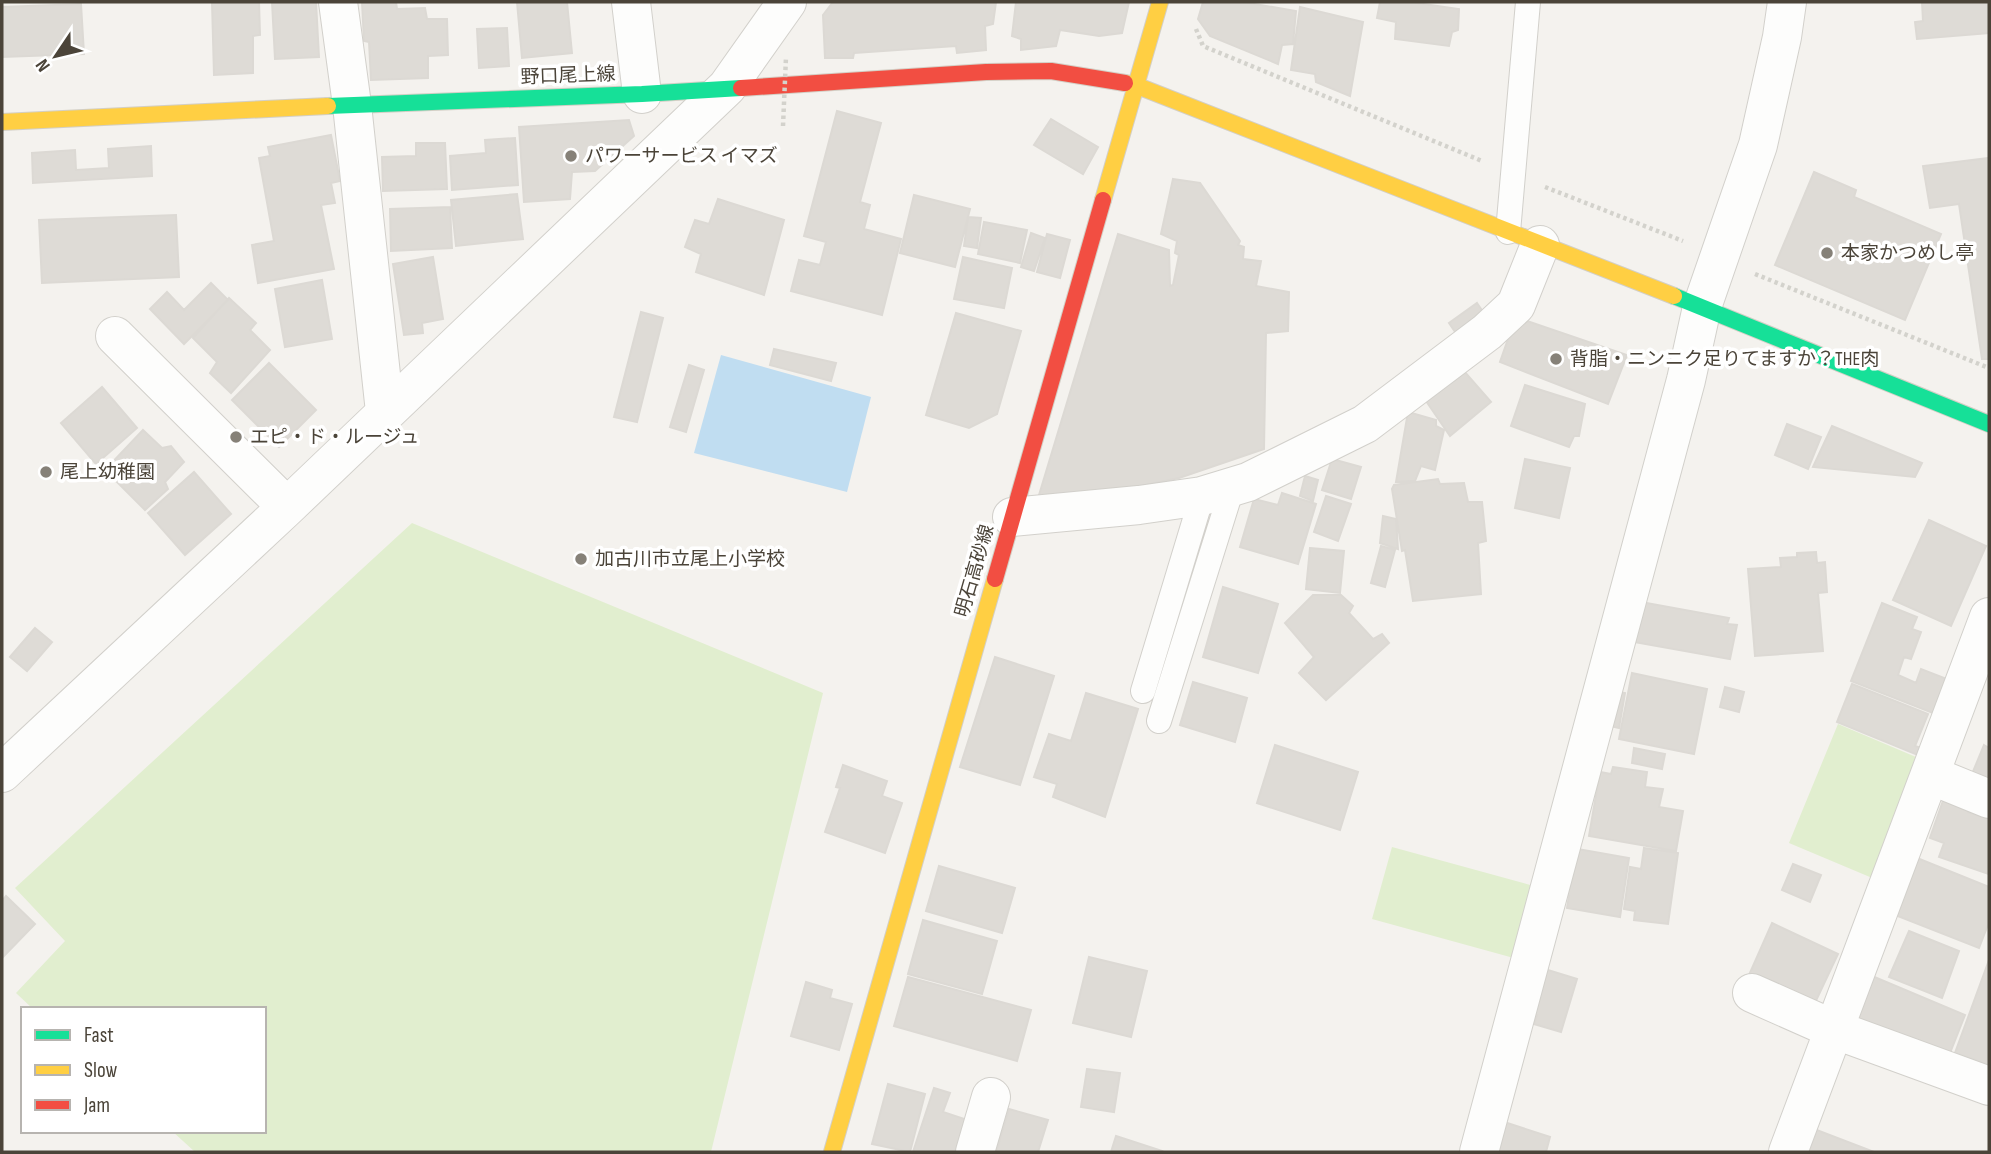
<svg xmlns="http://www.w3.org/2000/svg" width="1991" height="1154" viewBox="0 0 1991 1154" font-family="'Sofia Sans Condensed','Noto Sans JP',sans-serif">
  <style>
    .green { fill: #e1eecf }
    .water { fill: #c0ddf1 }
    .building { fill: #dedbd6; stroke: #dcd9d4; stroke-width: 2 }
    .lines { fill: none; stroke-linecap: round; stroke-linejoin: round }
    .lane-casing { stroke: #d2d0cb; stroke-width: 26 }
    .street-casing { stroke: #d2d0cb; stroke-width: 40 }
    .fast-casing { stroke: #d3cfc5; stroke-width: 18 }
    .slow-casing { stroke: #d3cfc5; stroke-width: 18 }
    .jam-casing { stroke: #d3cfc5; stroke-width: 18 }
    .path { stroke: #d3d2cc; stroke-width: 4.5; stroke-dasharray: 3.5 3.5; stroke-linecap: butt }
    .lane { stroke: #fdfdfc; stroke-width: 24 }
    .street { stroke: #fdfdfc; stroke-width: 38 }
    .fast { stroke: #16e098; stroke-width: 16 }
    .slow { stroke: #ffcf43; stroke-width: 16 }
    .jam { stroke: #f24e42; stroke-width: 16 }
    .path-bridge { stroke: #d3d2cc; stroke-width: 4.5; stroke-dasharray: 3.5 3.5; stroke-linecap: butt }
    .poi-dot { fill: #868178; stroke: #fff; stroke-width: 2.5 }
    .labels { text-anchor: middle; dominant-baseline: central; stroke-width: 7; stroke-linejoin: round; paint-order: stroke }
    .street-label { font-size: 19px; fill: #4b4439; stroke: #fff }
    .poi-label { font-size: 19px; fill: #4b4439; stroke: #fff; text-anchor: start }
  </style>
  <rect width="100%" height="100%" fill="#f4f2ee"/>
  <!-- green -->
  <path class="green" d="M412 523 823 693 711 1152H195L172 1131H264V1009H33L16 993 65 941 15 888Z
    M1838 724 1923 760 1877 880 1789 843Z
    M1392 847 1541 888 1521 960 1372 919Z"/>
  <!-- water -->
  <path class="water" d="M721 355 871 397 847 492 694 453Z"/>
  <!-- building -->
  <path class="building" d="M212 2H259L260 35 253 36V73L214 75Z
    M272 2H316L319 57 275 59Z
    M362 2H396L397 9 425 8 427 19H447L448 55 428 56V78L371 80 369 42 364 41Z
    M517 2H567L572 53 522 58Z
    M833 2H996L993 24 985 26 986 50 957 53 956 46 854 53 853 58H825L823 15Z
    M1016 2H1129L1122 33 1099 36 1060 30 1056 46 1021 50V39L1012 36Z
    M1203 2H1243L1296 11 1293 44 1282 45 1278 64 1210 36 1198 19Z
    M1380 2H1410L1459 9 1458 30 1452 32 1449 46 1395 39 1396 22 1377 18Z
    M1922 2H1989V33L1917 39 1915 22 1923 21Z
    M81 4 84 54 2 57V7Z
    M1300 7 1363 22 1350 96 1316 82 1315 74 1291 70Z
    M507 28 509 66 479 68 477 29Z
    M837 111 881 123 860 202 870 205 864 229 901 239 882 315 791 291 799 260 820 265 826 242 804 236Z
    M1051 119 1098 147 1083 174 1034 145Z
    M629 120 634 136 595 171 572 172 570 199 524 202 519 127Z
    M331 135 340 181 331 183 335 203 321 205 334 269 258 283 252 245 274 241 259 158 270 156 268 147Z
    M515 138 518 185 452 190 450 156 486 153 485 140Z
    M416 143H445L447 189 383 191 382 157 416 156Z
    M151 146 152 176 33 183 32 153 75 150 76 170 109 168 108 149Z
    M1989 158V359H1982L1959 204 1930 208 1923 166Z
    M1814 172 1856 190 1854 197 1941 234 1905 320 1775 265Z
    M1173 179 1200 183 1240 241 1238 245 1244 247 1243 259 1261 261 1256 286 1289 292 1288 331 1266 333 1264 449 1179 478 1084 498 1039 495 1118 234 1169 250 1170 286 1173 285 1179 255 1175 253 1177 241 1161 234Z
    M517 194 523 239 456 246 451 200Z
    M914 195 970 209 955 267 900 253Z
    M718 199 784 220 764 295 696 272 701 254 685 247 695 220 709 224Z
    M450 207 452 248 391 251 390 209Z
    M176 215 179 277 42 283 39 220Z
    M968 217 981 218 977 248 964 246Z
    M984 222 1027 230 1020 263 978 254Z
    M1031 233 1045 238 1034 271 1021 267Z
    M1047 234 1070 240 1060 278 1037 272Z
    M433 257 443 319 422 323 423 333 404 335 393 264Z
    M963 257 1012 268 1004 308 954 299Z
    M322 280 332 339 285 347 275 289Z
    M211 283 228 300 184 344 150 309 167 292 184 310Z
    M229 298 256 323 250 330 270 350 231 393 210 373 217 362 193 338Z
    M1477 303 1488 319 1460 339 1449 323Z
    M641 312 663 318 637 422 614 417Z
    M956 313 1021 331 997 414 969 428 926 415Z
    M1527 321 1627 355 1608 404 1500 362 1514 322 1524 324Z
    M774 349 836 363 831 381 770 365Z
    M269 363 316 410 279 447 232 400Z
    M689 365 704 370 686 432 670 427Z
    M1463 370 1491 402 1450 436 1426 401Z
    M1525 385 1585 404 1579 436H1574L1569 447 1511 426Z
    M102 387 137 428 96 464 61 423Z
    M1408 412 1436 420V426L1444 430 1435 470 1421 466 1415 481 1396 482Z
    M1787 424 1821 437 1808 469 1775 455Z
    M1832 426 1922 463 1915 477 1813 467Z
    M143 430 162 448 171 446 184 462 165 482 168 489 145 510 105 470Z
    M1332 459 1361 467 1351 499 1322 490Z
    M1525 459 1570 468 1559 518 1515 508Z
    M194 472 231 514 185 555 148 513Z
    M1305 476 1318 480 1313 501 1300 496Z
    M1438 479 1440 484 1464 483 1468 502H1482L1486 541 1478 543 1481 594 1413 601 1405 550 1402 551 1392 489 1394 485Z
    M1282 493 1316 504 1298 564 1240 547 1254 499 1278 505Z
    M1326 496 1351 504 1338 541 1314 532Z
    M1383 516 1396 519 1398 549 1380 543Z
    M1929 520 1986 546 1951 626 1893 600Z
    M1381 546 1395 550 1385 587 1371 583Z
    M1310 548 1344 551 1340 593 1306 589Z
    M1816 552 1817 563 1825 562 1827 592 1818 593 1823 651 1755 656 1748 569 1781 567 1780 558 1797 557V553Z
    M1223 587 1278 604 1258 673 1203 657Z
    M1313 595H1341L1353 606 1349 613 1373 639 1382 634 1389 643 1326 700 1299 673 1314 657 1285 623Z
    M1641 602 1729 618 1727 624 1737 625 1730 659 1634 642Z
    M1882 603 1917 617 1912 629 1921 632 1911 659 1904 657 1898 675 1916 683 1921 669 1952 681 1938 715 1851 681Z
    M35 628 52 642 27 671 10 657Z
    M995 657 1054 676 1020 785 960 767Z
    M1632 673 1707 689 1694 754 1619 739Z
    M1193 682 1247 698 1235 742 1180 725Z
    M1852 684 1928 714 1915 746 1927 750 1925 758 1837 722Z
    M1725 687 1744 692 1739 712 1720 707Z
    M1613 691 1625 693 1619 728 1606 725Z
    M1086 693 1138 709 1105 817 1053 797 1057 784 1034 777 1049 734 1071 741Z
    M1275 745 1358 772 1340 830 1257 803Z
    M1984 745 1989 748V790L1972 774Z
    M1634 748 1665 754 1662 769 1632 763Z
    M843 765 887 781 882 796 902 803 885 853 825 832 840 788 836 787Z
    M1613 767 1647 772 1645 787 1663 789 1659 807 1683 811 1676 851 1589 836 1600 772 1611 774Z
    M1945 795 1970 803 1968 812 1989 819V874L1939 857 1944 843 1930 838Z
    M1572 848 1629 858 1620 917 1567 908 1569 896 1565 895Z
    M1644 848 1678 853 1668 924 1634 920 1635 911 1624 909 1630 867 1641 869Z
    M1917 858 1989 887V922L1979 948 1895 915Z
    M1793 864 1821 875 1810 902 1782 890Z
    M939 866 1015 888 1002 933 926 911Z
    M6 896 35 924 2 958V901Z
    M923 920 997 941 982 994 908 974Z
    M1772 923 1838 954 1814 1005 1749 975Z
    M1909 931 1959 951 1942 998 1889 977Z
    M1089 957 1147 971 1131 1037 1073 1023Z
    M1989 960V1065L1955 1053Z
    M1538 967 1577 979 1561 1032 1534 1024 1537 1015 1524 1012Z
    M1872 976 1965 1015 1950 1053 1857 1022Z
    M908 977 1031 1010 1017 1061 894 1026Z
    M806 982 832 990 830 998 852 1004 839 1050 791 1036Z
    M1087 1069 1120 1073 1114 1112 1081 1107Z
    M888 1084 925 1094 910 1152 872 1144Z
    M934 1088 950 1093 943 1112 976 1123 966 1152H913Z
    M1009 1109 1048 1120 1038 1152H996Z
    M1498 1120 1550 1137 1546 1152H1490Z
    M1814 1129 1874 1152H1805Z
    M1116 1136 1162 1151 1161 1152H1111Z"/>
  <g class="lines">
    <!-- lane casing -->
    <g class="lane-casing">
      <path id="lane" d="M1508 232 1528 2
        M1143 691 1202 496
        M1159 721 1233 485"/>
    </g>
    <!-- street casing -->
    <g class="street-casing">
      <path id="street" d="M338 2 352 105 385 412
        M631 2 642 94
        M115 336 287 507
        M1012 517 1139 505 1202 496 1248 482 1365 424 1487 332 1516 305 1540 245
        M2 773 287 507 727 87 787 2
        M1930 775 1989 799
        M1752 993 1833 1029 1989 1086
        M975 1152 991 1097
        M1479 1152 1686 380 1702 307 1758 145 1782 37 1787 2
        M1788 1152 1989 617"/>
    </g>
    <!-- fast casing -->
    <g class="fast-casing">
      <path id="fast" d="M328 106 642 94 741 88
        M1674 296 1989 424"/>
    </g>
    <!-- slow casing -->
    <g class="slow-casing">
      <path id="slow" d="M1125 83 1135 85 1674 296
        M2 122 328 106
        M1103 200 1160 2
        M832 1152 995 579"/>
    </g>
    <!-- jam casing -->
    <g class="jam-casing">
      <path id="jam" d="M741 88 986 72 1051 71 1125 83
        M995 579 1103 200"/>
    </g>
    <!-- path -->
    <path class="path" d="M1196 29 1203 46 1482 161
      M1545 187 1683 241
      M1755 274 1989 368"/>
    <!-- lane -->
    <use href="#lane" class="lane"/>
    <!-- street -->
    <use href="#street" class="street"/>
    <!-- fast -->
    <use href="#fast" class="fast"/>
    <!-- slow -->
    <use href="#slow" class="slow"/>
    <!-- jam -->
    <use href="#jam" class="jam"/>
    <!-- path-bridge -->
    <path class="path-bridge" d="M783 126 786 57"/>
  </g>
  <!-- markers -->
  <g class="poi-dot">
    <circle cx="571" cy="156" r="7"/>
    <circle cx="1827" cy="253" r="7"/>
    <circle cx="1556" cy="359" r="7"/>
    <circle cx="236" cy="437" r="7"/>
    <circle cx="46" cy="472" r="7"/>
    <circle cx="581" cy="559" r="7"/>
  </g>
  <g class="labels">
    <!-- street labels -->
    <g class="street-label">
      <text transform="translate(568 76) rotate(-2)">野口尾上線</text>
      <text transform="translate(975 571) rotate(-74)">明石高砂線</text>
    </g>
    <!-- poi labels -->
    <g class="poi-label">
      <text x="585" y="156">パワーサービス イマズ</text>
      <text x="1841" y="253">本家かつめし亭</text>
      <text x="1570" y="359">背脂・ニンニク足りてますか？THE肉</text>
      <text x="250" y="437">エピ・ド・ルージュ</text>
      <text x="60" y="472">尾上幼稚園</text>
      <text x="595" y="559">加古川市立尾上小学校</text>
    </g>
  </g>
  <!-- border -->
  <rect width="1991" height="1154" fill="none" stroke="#4b4439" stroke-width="7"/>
  <!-- legend -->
  <rect x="21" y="1007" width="245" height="126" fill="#ffffff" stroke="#b7b4b0" stroke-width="2"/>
  <rect x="35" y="1030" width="35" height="10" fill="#16e098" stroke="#b7b4b0" stroke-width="2"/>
  <text x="84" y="1042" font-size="21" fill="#4b4439">Fast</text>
  <rect x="35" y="1065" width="35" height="10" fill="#ffcf43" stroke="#b7b4b0" stroke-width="2"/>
  <text x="84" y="1077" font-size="21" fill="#4b4439">Slow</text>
  <rect x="35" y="1100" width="35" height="10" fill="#f24e42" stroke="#b7b4b0" stroke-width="2"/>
  <text x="84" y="1112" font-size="21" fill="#4b4439">Jam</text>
  <!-- north arrow -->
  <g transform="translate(56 56) rotate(235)" stroke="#ffffff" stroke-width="5" paint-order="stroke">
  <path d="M0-5L12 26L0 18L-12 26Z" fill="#4b4439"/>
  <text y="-10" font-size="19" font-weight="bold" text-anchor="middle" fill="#4b4439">N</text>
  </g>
</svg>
